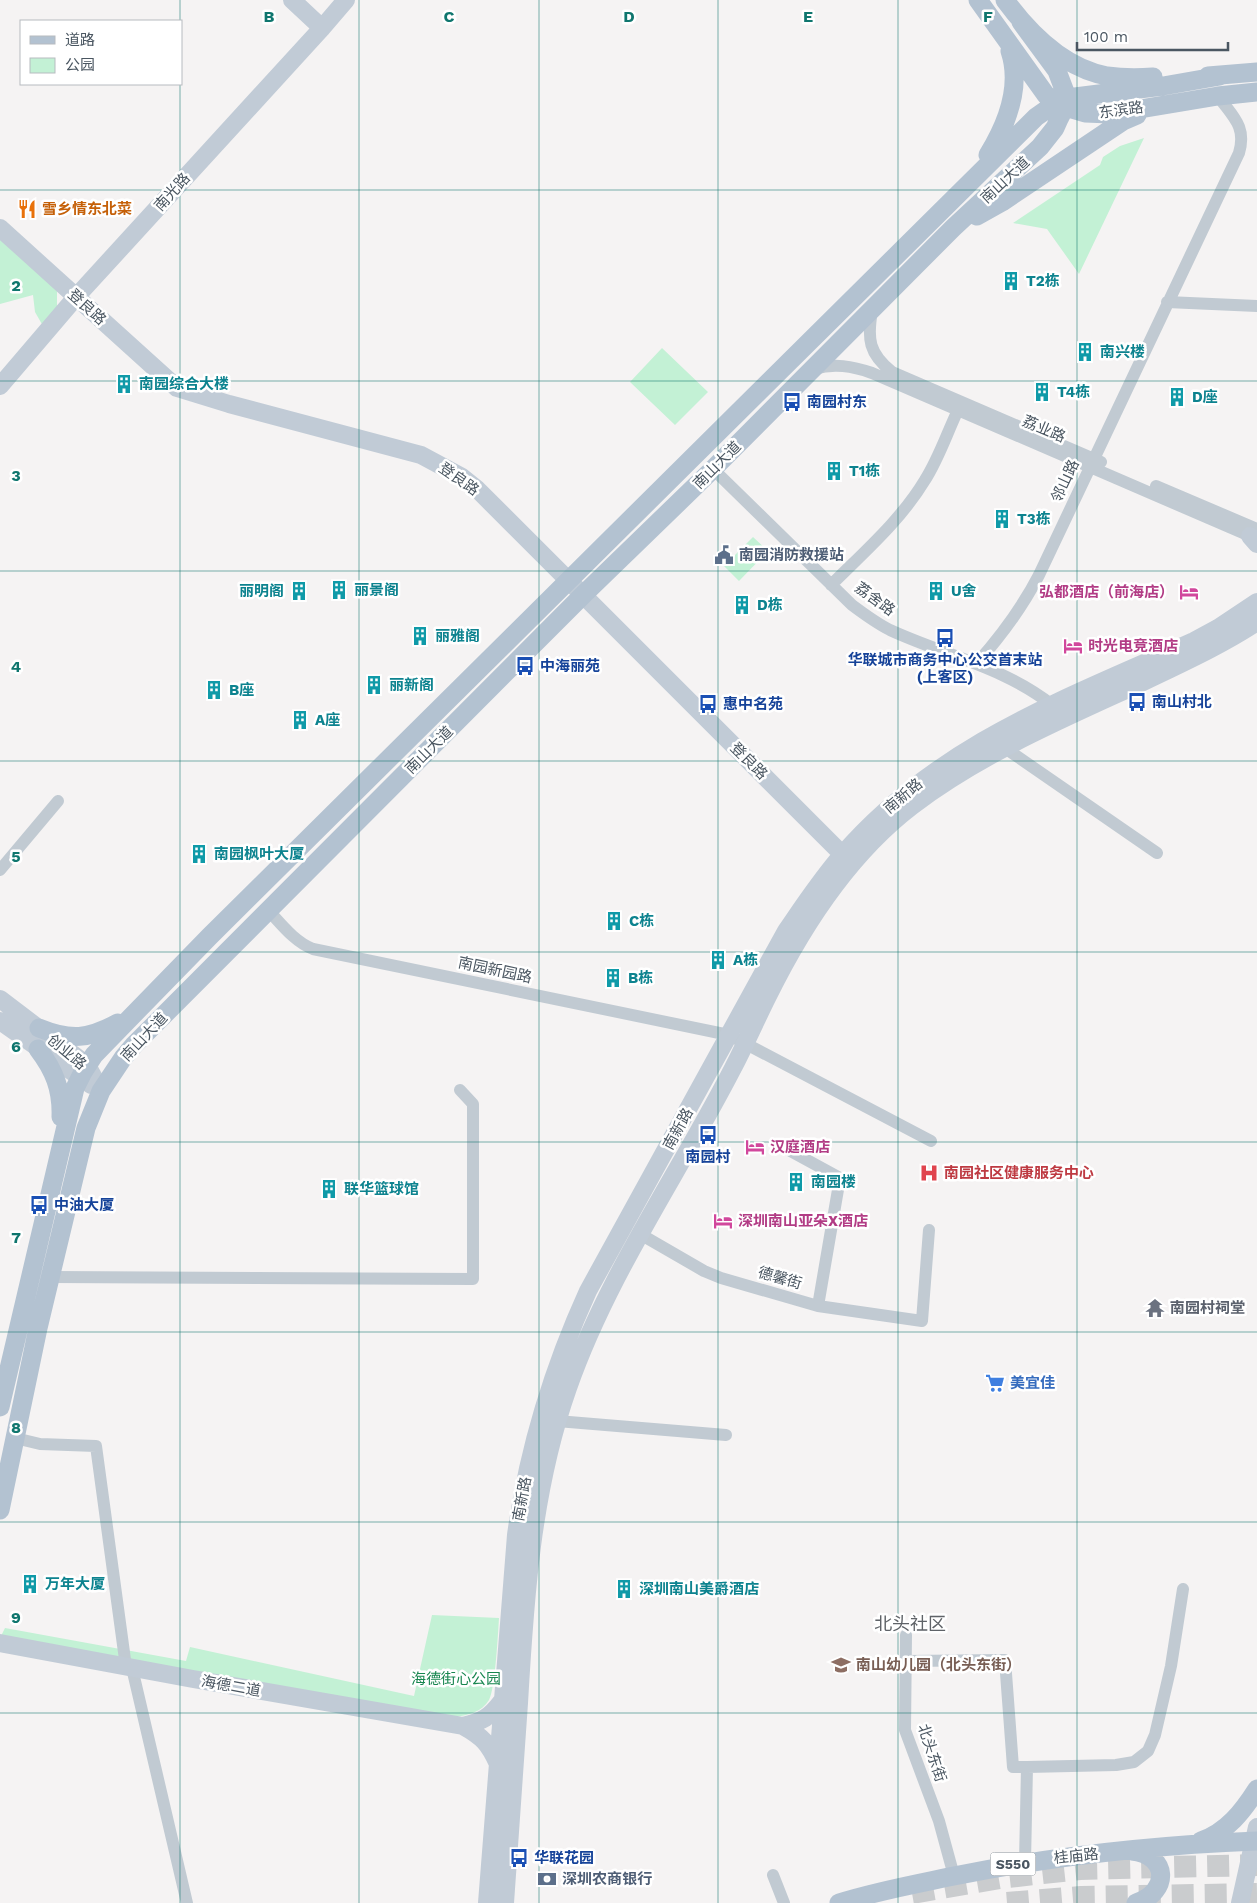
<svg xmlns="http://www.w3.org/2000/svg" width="1257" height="1903" viewBox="0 0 1257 1903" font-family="'Work Sans','Noto Sans SC',sans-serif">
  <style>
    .green { fill: #c3f1d5 }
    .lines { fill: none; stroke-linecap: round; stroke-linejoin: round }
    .highway-tunnel { stroke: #caccce; stroke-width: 22; stroke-dasharray: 22 11; stroke-linecap: butt }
    .street { stroke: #c1cad2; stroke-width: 12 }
    .secondary { stroke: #c1cbd6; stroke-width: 18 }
    .primary { stroke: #b3c2d1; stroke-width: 19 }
    .grid { fill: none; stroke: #0f766e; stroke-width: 1; stroke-opacity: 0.55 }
    .labels { text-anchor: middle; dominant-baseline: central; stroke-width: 5; stroke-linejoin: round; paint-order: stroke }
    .shield { fill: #fff; stroke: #808990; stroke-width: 1 }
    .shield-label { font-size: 14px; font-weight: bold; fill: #4a5661 }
    .street-label { font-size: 15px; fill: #4a5661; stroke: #fff }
    .food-label { font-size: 15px; font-weight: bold; fill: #c56008; stroke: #fff; text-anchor: start }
    .culture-label { font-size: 15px; font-weight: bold; fill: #0d838f; stroke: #fff; text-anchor: start }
    .transit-label { font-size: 15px; font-weight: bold; fill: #164399; stroke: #fff; text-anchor: start }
    .service-label { font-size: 15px; font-weight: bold; fill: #4e5e75; stroke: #fff; text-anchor: start }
    .hotel-label { font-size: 15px; font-weight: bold; fill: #b23c85; stroke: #fff; text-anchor: start }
    .health-label { font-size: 15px; font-weight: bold; fill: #be3a42; stroke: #fff; text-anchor: start }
    .worship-label { font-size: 15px; font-weight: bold; fill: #5b616d; stroke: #fff; text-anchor: start }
    .shop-label { font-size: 15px; font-weight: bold; fill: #366cbe; stroke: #fff; text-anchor: start }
    .education-label { font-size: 15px; font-weight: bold; fill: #785e54; stroke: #fff; text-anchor: start }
    .park-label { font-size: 15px; fill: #17864f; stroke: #fff }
    .quarter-label { font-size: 18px; fill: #5f6368; stroke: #fff }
    .grid-label { font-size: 16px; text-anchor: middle; font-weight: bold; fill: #0f766e; stroke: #fff; stroke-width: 5; stroke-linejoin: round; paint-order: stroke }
  </style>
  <rect width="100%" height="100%" fill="#f5f3f3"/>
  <!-- green -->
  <path class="green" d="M1144 138 1079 274 1047 229 1013 223 1100 165 1103 157 1120 146Z
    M0 239 57 289V307L43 326 35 312 33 295 0 304Z
    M662 348 708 392 675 425 630 382Z
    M753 537 768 551 739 581 724 566Z
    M432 1615 499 1618C498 1634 495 1690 489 1700 482 1712 468 1715 455 1717L0 1638 5 1628 186 1661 190 1647 414 1696Z"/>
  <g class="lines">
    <!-- highway-tunnel -->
    <path class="highway-tunnel" d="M912 1893 999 1878 1080 1869 1257 1865
      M1007 1903 1081 1897 1257 1894"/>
    <!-- street -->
    <path class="street" d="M1167 302 1257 306
      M872 311C867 339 869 354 892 372L1101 462
      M814 369C834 363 852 366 872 373L1257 539
      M713 469 852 605C864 614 876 623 890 630 944 655 1004 667 1052 705
      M1156 486 1257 529
      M831 585C864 552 901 520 925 480 939 458 947 433 958 410
      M977 663C1001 636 1022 608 1039 575L1239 153C1247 126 1232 116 1218 96
      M1005 748 1157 853
      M0 870 58 801
      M269 911C282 925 295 942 313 949L729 1035 931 1141
      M785 1148 840 1178 818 1306
      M640 1234 704 1271 721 1278 818 1306 922 1321 929 1230
      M50 1277 473 1279V1104L460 1090
      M557 1421 726 1435
      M15 1438 40 1444 96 1446 126 1667
      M906 1635 905 1730 939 1821 954 1876
      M906 1661 1005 1660 1013 1767H1027L1025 1862
      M132 1668 187 1903
      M1027 1767 1116 1765 1134 1762 1148 1751 1155 1735 1171 1666 1183 1589
      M773 1875 784 1903"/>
    <!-- secondary -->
    <path class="secondary" d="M292 0 322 28
      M0 228 177 388 229 404 421 455 462 477 477 489 842 854
      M0 386 76 297 322 28 346 0
      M1250 536 1257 544
      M0 999 87 1065 101 1091
      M0 1021 91 1085
      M0 1643 193 1679 463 1726C483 1737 489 1744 498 1764
      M463 1726C483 1721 489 1718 502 1701
      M487 1903 516 1535C528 1449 552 1370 588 1291L786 931C804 905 821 879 842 855 938 744 1065 699 1194 641L1218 628 1257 602
      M505 1903C510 1836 514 1770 519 1703 525 1597 532 1490 568 1388 608 1274 678 1175 733 1068 745 1045 756 1020 768 996 803 925 848 855 912 806 979 755 1060 720 1137 685 1178 665 1219 647 1257 622
      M1240 1903 1257 1827"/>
    <!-- primary -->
    <path class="primary" d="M978 0 1046 95 1065 107 1085 113 1110 114 1218 96 1257 92
      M1005 0C1030 34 1064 68 1107 76 1122 78 1138 78 1153 77
      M1208 76 1257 72
      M988 155C1007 124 1022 87 1010 51
      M977 216 1002 202 1123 121 1137 115
      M39 1028C71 1041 88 1039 118 1023
      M38 1049C54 1070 62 1089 61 1117
      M0 1407 75 1088 83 1072 94 1055 210 936 1036 117 1056 103 1075 97 1163 86 1220 76
      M0 1510 38 1328 86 1128 101 1091 123 1058 134 1045 583 595 713 469 953 228 1040 147 1055 128 1059 119 1065 107V92L1057 71 1021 22
      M1201 1841C1227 1832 1243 1811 1257 1789
      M1132 1851C1169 1855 1170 1892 1136 1903
      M839 1903C877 1891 916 1884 954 1876 1054 1856 1156 1845 1257 1841"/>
  </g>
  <!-- grid -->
  <path class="grid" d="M180 0V21M359 0V1903M539 0V1903M718 0V1903M898 0V1903M1077 0V1903M180 84V1903M0 190H1257M0 381H1257M0 571H1257M0 761H1257M0 952H1257M0 1142H1257M0 1332H1257M0 1522H1257M0 1713H1257"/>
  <!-- icons -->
  <defs>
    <g id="restaurant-bare" transform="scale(1.5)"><path d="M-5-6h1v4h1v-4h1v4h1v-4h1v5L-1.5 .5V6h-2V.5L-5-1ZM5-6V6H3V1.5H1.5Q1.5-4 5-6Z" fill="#e8710a" stroke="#fff" stroke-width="2.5" paint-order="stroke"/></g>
    <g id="building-bare" transform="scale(1.5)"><path d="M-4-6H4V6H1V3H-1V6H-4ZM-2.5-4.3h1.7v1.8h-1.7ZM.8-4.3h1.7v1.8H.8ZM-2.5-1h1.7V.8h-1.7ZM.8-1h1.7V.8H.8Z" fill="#0f9aa8" stroke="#fff" stroke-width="2.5" paint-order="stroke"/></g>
    <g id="bus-bare" transform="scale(1.5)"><path d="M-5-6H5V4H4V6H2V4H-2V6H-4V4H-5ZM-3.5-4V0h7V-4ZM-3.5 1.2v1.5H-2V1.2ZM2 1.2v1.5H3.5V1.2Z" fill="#1a4fb4" stroke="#fff" stroke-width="2.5" paint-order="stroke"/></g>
    <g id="civic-bare" transform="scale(1.5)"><path d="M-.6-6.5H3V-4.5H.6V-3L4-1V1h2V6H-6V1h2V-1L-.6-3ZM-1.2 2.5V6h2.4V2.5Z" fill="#5c6f8a" stroke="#fff" stroke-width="2.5" paint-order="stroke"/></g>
    <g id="hotel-bare" transform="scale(1.5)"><path d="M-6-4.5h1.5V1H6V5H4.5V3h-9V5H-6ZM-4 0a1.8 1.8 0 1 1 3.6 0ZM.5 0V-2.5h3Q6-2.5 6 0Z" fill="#d1479c" stroke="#fff" stroke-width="2.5" paint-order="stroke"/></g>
    <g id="hospital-bare" transform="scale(1.5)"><path d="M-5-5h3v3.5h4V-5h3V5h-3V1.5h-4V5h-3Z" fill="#e0444e" stroke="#fff" stroke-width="2.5" paint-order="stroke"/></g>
    <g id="temple-bare" transform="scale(1.5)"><path d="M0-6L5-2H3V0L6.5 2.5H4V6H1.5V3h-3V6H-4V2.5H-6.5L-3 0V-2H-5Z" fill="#6b7280" stroke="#fff" stroke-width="2.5" paint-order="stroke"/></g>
    <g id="supermarket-bare" transform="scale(1.5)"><path d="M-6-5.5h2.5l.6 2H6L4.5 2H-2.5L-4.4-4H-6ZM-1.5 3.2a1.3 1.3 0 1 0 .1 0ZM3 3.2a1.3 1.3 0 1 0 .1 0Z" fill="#3f7fe0" stroke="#fff" stroke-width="2.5" paint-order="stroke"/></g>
    <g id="school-bare" transform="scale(1.5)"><path d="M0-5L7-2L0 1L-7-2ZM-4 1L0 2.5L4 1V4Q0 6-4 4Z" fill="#8d6e63" stroke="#fff" stroke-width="2.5" paint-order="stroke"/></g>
    <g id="bank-bare" transform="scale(1.5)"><path d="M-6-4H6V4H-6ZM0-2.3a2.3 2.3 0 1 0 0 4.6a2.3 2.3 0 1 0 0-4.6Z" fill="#5c6f8a" stroke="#fff" stroke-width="2.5" paint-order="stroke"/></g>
  </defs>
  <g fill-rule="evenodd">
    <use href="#restaurant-bare" x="27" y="209"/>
    <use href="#building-bare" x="1011" y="281"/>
    <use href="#building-bare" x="1085" y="352"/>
    <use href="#building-bare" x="124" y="384"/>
    <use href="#building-bare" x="1042" y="392"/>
    <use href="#building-bare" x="1177" y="397"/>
    <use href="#bus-bare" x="792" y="402"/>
    <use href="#building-bare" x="834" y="471"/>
    <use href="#building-bare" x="1002" y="519"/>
    <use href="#civic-bare" x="724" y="555"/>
    <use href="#building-bare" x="339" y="590"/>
    <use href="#building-bare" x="299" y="591"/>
    <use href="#building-bare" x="936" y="591"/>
    <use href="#hotel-bare" x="1189" y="592"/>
    <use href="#building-bare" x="742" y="605"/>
    <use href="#building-bare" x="420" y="636"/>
    <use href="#bus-bare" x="945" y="638"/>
    <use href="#hotel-bare" x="1073" y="646"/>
    <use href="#bus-bare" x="525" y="666"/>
    <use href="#building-bare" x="374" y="685"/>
    <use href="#building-bare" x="214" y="690"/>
    <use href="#bus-bare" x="1137" y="702"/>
    <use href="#bus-bare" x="708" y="704"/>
    <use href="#building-bare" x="300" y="720"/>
    <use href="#building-bare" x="199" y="854"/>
    <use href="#building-bare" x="614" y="921"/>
    <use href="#building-bare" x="718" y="960"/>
    <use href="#building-bare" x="613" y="978"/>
    <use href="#bus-bare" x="708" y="1135"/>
    <use href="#hotel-bare" x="755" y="1147"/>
    <use href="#hospital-bare" x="929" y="1173"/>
    <use href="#building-bare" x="796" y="1182"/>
    <use href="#building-bare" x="329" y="1189"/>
    <use href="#bus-bare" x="39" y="1205"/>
    <use href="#hotel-bare" x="723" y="1221"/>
    <use href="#temple-bare" x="1155" y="1308"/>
    <use href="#supermarket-bare" x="995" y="1383"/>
    <use href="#building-bare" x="30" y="1584"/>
    <use href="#building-bare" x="624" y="1589"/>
    <use href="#school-bare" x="841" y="1665"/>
    <use href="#bus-bare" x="519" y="1858"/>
    <use href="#bank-bare" x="547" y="1879"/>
  </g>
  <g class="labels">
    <!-- shield labels -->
    <rect class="shield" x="990.5" y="1852.5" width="45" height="23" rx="4"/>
    <g class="shield-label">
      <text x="1013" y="1864">S550</text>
    </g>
    <!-- street labels -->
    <g class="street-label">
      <text transform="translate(1121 110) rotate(-8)">东滨路</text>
      <text transform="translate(1005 180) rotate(-43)">南山大道</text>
      <text transform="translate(172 192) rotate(-48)">南光路</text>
      <text transform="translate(87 307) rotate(42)">登良路</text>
      <text transform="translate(1044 429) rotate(23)">荔业路</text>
      <text transform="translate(717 465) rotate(-45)">南山大道</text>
      <text transform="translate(459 479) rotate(35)">登良路</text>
      <text transform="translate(1065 481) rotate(-65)">邻山路</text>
      <text transform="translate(875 599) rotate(36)">荔舍路</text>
      <text transform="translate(429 750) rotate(-45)">南山大道</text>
      <text transform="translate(749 761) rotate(45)">登良路</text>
      <text transform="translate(903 796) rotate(-40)">南新路</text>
      <text transform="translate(495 970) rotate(12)">南园新园路</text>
      <text transform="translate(144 1037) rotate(-47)">南山大道</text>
      <text transform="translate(67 1052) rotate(40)">创业路</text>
      <text transform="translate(678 1129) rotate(-61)">南新路</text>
      <text transform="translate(780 1278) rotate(16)">德馨街</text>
      <text transform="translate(522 1499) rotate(-80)">南新路</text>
      <text transform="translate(231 1686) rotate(10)">海德二道</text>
      <text transform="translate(932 1753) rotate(72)">北头东街</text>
      <text transform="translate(1076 1856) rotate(-6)">桂庙路</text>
    </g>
    <!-- food labels -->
    <g class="food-label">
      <text x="42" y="209">雪乡情东北菜</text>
    </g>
    <!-- culture labels -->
    <g class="culture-label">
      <text x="1026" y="281">T2栋</text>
      <text x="1100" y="352">南兴楼</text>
      <text x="139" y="384">南园综合大楼</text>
      <text x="1057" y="392">T4栋</text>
      <text x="1192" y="397">D座</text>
      <text x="849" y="471">T1栋</text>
      <text x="1017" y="519">T3栋</text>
      <text x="354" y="590">丽景阁</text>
      <text x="284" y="591" text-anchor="end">丽明阁</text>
      <text x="951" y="591">U舍</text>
      <text x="757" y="605">D栋</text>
      <text x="435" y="636">丽雅阁</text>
      <text x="389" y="685">丽新阁</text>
      <text x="229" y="690">B座</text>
      <text x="315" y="720">A座</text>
      <text x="214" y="854">南园枫叶大厦</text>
      <text x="629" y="921">C栋</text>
      <text x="733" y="960">A栋</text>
      <text x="628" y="978">B栋</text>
      <text x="811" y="1182">南园楼</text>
      <text x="344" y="1189">联华篮球馆</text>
      <text x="45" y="1584">万年大厦</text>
      <text x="639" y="1589">深圳南山美爵酒店</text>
    </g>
    <!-- transit labels -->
    <g class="transit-label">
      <text x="807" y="402">南园村东</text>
      <text x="945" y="660" text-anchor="middle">华联城市商务中心公交首末站<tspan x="945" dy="17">(上客区)</tspan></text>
      <text x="540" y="666">中海丽苑</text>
      <text x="1152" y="702">南山村北</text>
      <text x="723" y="704">惠中名苑</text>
      <text x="708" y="1157" text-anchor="middle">南园村</text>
      <text x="54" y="1205">中油大厦</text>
      <text x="534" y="1858">华联花园</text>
    </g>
    <!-- service labels -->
    <g class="service-label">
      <text x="739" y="555">南园消防救援站</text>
      <text x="562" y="1879">深圳农商银行</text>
    </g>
    <!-- hotel labels -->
    <g class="hotel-label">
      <text x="1174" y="592" text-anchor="end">弘都酒店（前海店）</text>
      <text x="1088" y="646">时光电竞酒店</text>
      <text x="770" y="1147">汉庭酒店</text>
      <text x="738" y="1221">深圳南山亚朵X酒店</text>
    </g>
    <!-- health labels -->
    <g class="health-label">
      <text x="944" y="1173">南园社区健康服务中心</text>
    </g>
    <!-- worship labels -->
    <g class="worship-label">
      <text x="1170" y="1308">南园村祠堂</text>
    </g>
    <!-- shop labels -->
    <g class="shop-label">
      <text x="1010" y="1383">美宜佳</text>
    </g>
    <!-- education labels -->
    <g class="education-label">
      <text x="856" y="1665">南山幼儿园（北头东街）</text>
    </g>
    <!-- park labels -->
    <g class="park-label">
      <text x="456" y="1679">海德街心公园</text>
    </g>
    <!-- quarter labels -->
    <g class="quarter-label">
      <text x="910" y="1623">北头社区</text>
    </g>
  </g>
  <g class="grid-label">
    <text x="269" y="22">B</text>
    <text x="449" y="22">C</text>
    <text x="629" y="22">D</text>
    <text x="808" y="22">E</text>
    <text x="988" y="22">F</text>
    <text x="16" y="291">2</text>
    <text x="16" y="481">3</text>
    <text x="16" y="672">4</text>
    <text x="16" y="862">5</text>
    <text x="16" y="1052">6</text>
    <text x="16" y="1243">7</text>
    <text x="16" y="1433">8</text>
    <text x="16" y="1623">9</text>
  </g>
  <!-- legend -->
  <rect x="20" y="20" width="162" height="65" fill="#ffffff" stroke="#b7bbc0"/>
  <rect x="30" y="36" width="25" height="8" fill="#b3c2d1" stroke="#b7bbc0"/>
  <text x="65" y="45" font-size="15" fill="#4a5661">道路</text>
  <rect x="30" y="58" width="25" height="15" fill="#c3f1d5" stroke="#b7bbc0"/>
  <text x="65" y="70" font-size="15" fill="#4a5661">公园</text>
  <!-- scale -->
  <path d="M1077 42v8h151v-8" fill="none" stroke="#4a5661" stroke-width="2.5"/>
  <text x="1084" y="42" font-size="15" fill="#4a5661" stroke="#ffffff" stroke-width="4" paint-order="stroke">100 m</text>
</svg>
